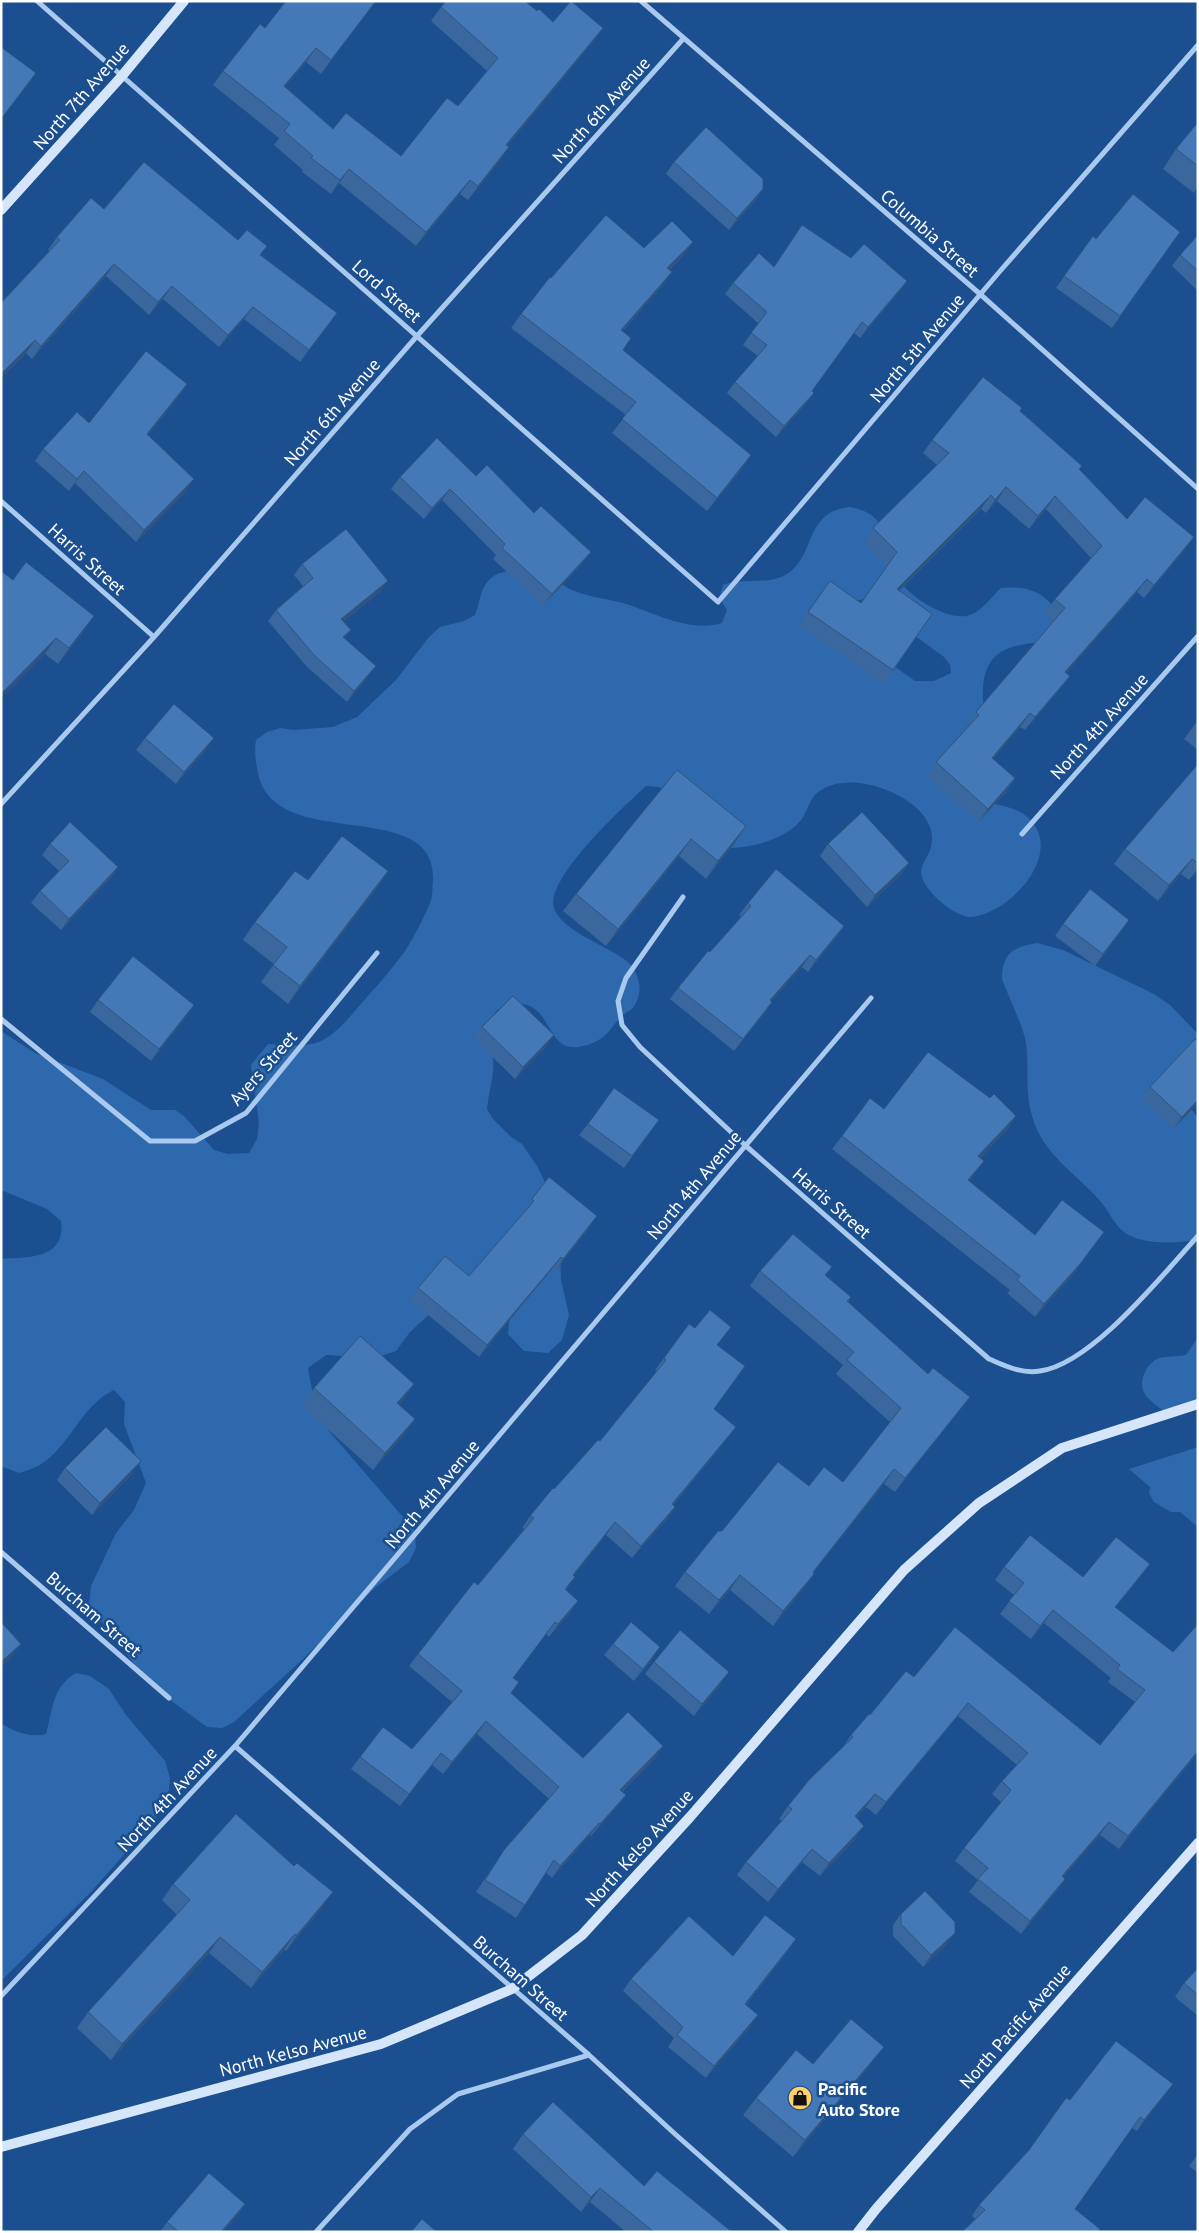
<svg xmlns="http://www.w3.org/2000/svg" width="1199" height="2233" viewBox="0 0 1199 2233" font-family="'PT Sans',sans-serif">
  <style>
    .green { fill: #2e69ad; fill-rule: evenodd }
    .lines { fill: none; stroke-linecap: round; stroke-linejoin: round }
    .street { stroke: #a9c9ee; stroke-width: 5 }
    .secondary { stroke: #d6e6fa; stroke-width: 10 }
    .wall { fill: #3a679d }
    .shaded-wall { fill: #305480 }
    .building { fill: #4478b7; stroke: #305480 }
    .labels { text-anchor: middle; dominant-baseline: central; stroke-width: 5; stroke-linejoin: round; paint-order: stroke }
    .street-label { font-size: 18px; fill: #fff; stroke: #1b4f8f }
    .poi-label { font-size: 18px; font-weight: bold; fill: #fff; stroke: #1b4f8f; text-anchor: start }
  </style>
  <rect width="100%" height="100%" fill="#1b4f8f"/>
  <!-- green -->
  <path class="green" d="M849 507C890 513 883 542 895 573 902 593 948 623 970 615 982 611 991 597 1001 588 1026 586 1042 590 1057 611L1048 642C1006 644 981 651 983 700 984 713 989 725 991 738 993 758 988 782 986 802 1003 806 1022 808 1033 823 1061 859 1007 915 971 917 955 918 920 888 921 871 922 863 929 855 931 847 936 827 922 810 906 800 884 785 841 773 817 793 810 799 807 811 802 819 786 839 755 847 730 848L659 787 646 786C620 810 564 862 554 896 545 928 612 946 629 963 635 968 637 975 639 983 641 992 638 1000 633 1008 629 1012 624 1013 621 1017 614 1023 610 1032 603 1037 593 1045 572 1052 561 1043 550 1034 547 1019 536 1010 522 998 494 1002 491 1023 488 1041 495 1055 493 1071 492 1084 488 1096 487 1109L493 1119 511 1137 522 1144 537 1166 558 1207 561 1280 569 1315 562 1340 548 1353 524 1351 508 1334 510 1314 455 1291 410 1332 396 1351 375 1358 326 1355 308 1368 317 1417 415 1531 416 1548 409 1562 376 1587 303 1659 234 1722 222 1728 207 1727 151 1686 89 1605 91 1586 116 1533 134 1510 146 1483 124 1424 125 1402 114 1390C80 1406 70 1448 38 1466 32 1469 25 1471 19 1473L1 1466V1259C28 1257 66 1260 61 1221L47 1209 1 1190V1031L35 1053 103 1079 151 1110H175L184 1116 214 1150 228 1154 249 1153 257 1139 259 1123 251 1065 268 1044C313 1048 324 1047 354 1012 371 992 390 972 405 951 413 939 426 914 431 900 433 895 432 887 433 881 438 794 276 855 258 774 256 761 254 753 256 740L267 732 280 728 293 730 333 727 357 717 396 680 429 637 440 627 464 621 475 615C480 603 480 589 489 580 500 568 526 569 541 573 552 576 563 586 574 591 590 597 607 599 623 603 655 613 689 633 722 623L727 610 719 598 723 585C744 577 767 586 787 574 816 556 804 512 849 507ZM864 599 873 600 907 630 944 657 950 665 951 673 934 681H915L860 642 855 601Z
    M1037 943 1063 950 1154 994 1170 1005 1198 1034V1066L1187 1103 1198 1118V1239C1179 1244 1140 1245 1124 1232 1114 1225 1109 1211 1101 1202 1079 1176 1048 1158 1035 1125 1023 1093 1030 1073 1026 1043 1023 1025 1008 996 1002 979 1002 953 1013 947 1037 943Z
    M1198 1337V1408L1165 1412C1151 1401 1135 1392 1145 1372 1148 1366 1152 1361 1159 1358 1167 1356 1177 1357 1186 1355Z
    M1198 1447V1527L1180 1512H1171L1154 1502 1149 1493 1150 1487 1129 1469Z
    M76 1673 90 1676 109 1689 126 1715 165 1761 170 1778 168 1798 144 1836 128 1850 90 1893 1 1981V1723C14 1732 31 1738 46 1734 53 1709 52 1687 76 1673Z"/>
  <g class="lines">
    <!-- street -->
    <path class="street" d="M37 1 718 602 1001 270 1198 45
      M641 1 980 294 1198 489
      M1 501 154 637
      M1 804 154 637 417 336 683 39
      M1022 834 1198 636
      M683 897 626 978 618 1001 622 1025 640 1047 746 1146 989 1359C1006 1366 1021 1374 1040 1371 1092 1364 1163 1274 1198 1236
      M1 1019 150 1141H195L246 1113 377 953
      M1 1552 169 1698
      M235 1746 589 2055 675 2134 786 2232
      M1 1996 235 1746 871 998
      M316 2232 410 2129 458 2094 589 2055"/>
    <!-- secondary -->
    <path class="secondary" d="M1 210 121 77 184 1
      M1 2147 381 2044 512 1989 582 1935 690 1817 904 1570 979 1503 1062 1448 1198 1404
      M858 2232 876 2209 1198 1843"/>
  </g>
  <!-- wall -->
  <path class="wall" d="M286 1H376L321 74 306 62 285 87 333 129 401 156 458 106 487 71 431 21 441 7 537 11 553 22 603 28 593 42 507 146 500 161 468 200 460 194 416 246 339 183 331 194 302 172 303 170 274 145 279 138 213 85 223 71 265 28Z
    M1198 122V187L1194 193 1163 169 1176 149Z
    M674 162 763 189 755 201 729 230 666 174Z
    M104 209 238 240 261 255 337 313 300 362 244 319 219 347 163 299 149 315 106 276 32 359 26 353 1 378V303L49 251 48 250 57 237Z
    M1180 232 1112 328 1056 288 1093 236 1096 239Z
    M1198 235V291L1172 266 1180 255Z
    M693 242 683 256 669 270 662 286 622 332 623 350 751 455 742 469 707 511 612 433 626 415 511 328 521 314 551 278Z
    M851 258 907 281 899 292 860 338 854 333 812 391 814 393 806 404 776 437 727 393 735 382 758 356 743 345 758 323 725 294 733 283 774 266Z
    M187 384 179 396 148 435 186 491 136 542 75 483 69 491 35 461 43 449 89 423Z
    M1020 411 1079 470 1127 519 1184 551 1144 598 1137 592 1066 673 1070 676 1060 689 1025 730 1020 727 993 759 1015 778 1006 792 978 822 927 776 936 762 968 727 967 726 976 712 1054 621 1045 612 1055 599 1091 558 1046 509 1029 529 997 501 986 513 981 509 899 591 932 614 884 684 799 626 830 581 861 603 887 566 864 542 873 528 937 465 923 453 932 440Z
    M476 476 582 564 543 605 493 559 496 555 442 500 424 519 391 489 400 477Z
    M302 564 380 592 343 622 345 639 368 677 347 702 307 667 268 621 276 610 303 586 294 575Z
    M13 580 84 631 58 664 45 654Z
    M1198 720V750L1184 739Z
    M145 738 206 750 176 784 136 750Z
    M1198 764V870L1189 880 1181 874 1158 901 1114 864 1125 849Z
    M677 770 734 844 706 879 679 856 606 946 563 911 576 894Z
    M50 844 118 867 110 879 61 930 31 903 40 891 59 871 42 855Z
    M828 844 909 863 901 874 867 907 820 856Z
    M388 871 376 889 288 1004 261 982 274 964 243 940 255 922 308 880Z
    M748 903 844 926 836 938 808 972 802 967 771 1001 772 1002 764 1014 734 1051 670 999 678 988 741 917 739 915Z
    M1063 924 1121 932 1095 966 1055 936Z
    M98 1000 186 1017 151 1061 90 1012Z
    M482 1027 546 1047 515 1079 474 1039Z
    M1150 1087 1198 1103 1173 1129 1141 1099Z
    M990 1098 1016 1116 1007 1130 980 1158 974 1175 969 1181 1035 1235 1104 1232 1071 1277 1035 1317 1007 1293 1010 1290 832 1149 842 1136 884 1109Z
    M659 1120 624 1168 579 1135 588 1124Z
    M532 1199 589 1228 555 1271 552 1269 479 1357 410 1300 418 1288 469 1276 525 1212 524 1211Z
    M760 1271 826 1276 851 1297 848 1302 959 1411 895 1492 884 1484 813 1573 814 1574 804 1588 773 1626 730 1590 709 1614 675 1586 685 1572 722 1531 809 1486 843 1482 890 1422 836 1374 843 1365 750 1286Z
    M689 1324 718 1345 714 1409 727 1439 673 1505 675 1507 667 1519 632 1558 606 1535 574 1575 566 1590 570 1613 549 1637 546 1634 513 1678 511 1693 583 1758 663 1746 655 1758 622 1792 626 1795 617 1807 591 1836 590 1835 552 1878 546 1873 516 1918 476 1892 504 1850 549 1799 477 1734 443 1774 432 1765 400 1806 351 1769 360 1757 412 1749 452 1702 409 1666 418 1654 478 1585 524 1529 522 1528 530 1516 600 1441 657 1371 655 1370Z
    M414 1384 399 1405 415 1419 403 1436 373 1470 302 1406 314 1388Z
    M65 1468 133 1473 92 1515 57 1480Z
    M1150 1564 1140 1577 1115 1608 1173 1652 1198 1624V1753L1119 1849 1100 1835 1063 1877 1065 1879 1056 1892 1021 1934 969 1892 978 1880 955 1861 964 1848 1002 1803 992 1794 1002 1781 1017 1765 958 1716 876 1815 866 1807 856 1818 855 1839 820 1876 802 1862 768 1902 737 1875 746 1862 782 1821 779 1819 788 1806 842 1748 851 1735 870 1715 914 1677 1100 1745 1135 1702 1108 1682 1111 1678 1044 1623 1031 1639 1000 1614 1014 1595 995 1580 1004 1567 1083 1577Z
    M613 1644 652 1659 634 1681 604 1655Z
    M654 1662 721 1684 694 1716 645 1674Z
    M173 1884 322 1908 286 1951 284 1950 251 1988 209 1953 111 2060 77 2028 88 2012 177 1915 162 1900Z
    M901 1914 947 1944 923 1967 893 1936V1925Z
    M788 1951 746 2005 750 2027 706 2078 668 2047 674 2038 623 1991 631 1979 733 1956Z
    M1198 1968V2016L1175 1997 1184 1983Z
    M813 2064H871L793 2157 743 2115 756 2098Z
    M1173 2084 1137 2131 1132 2128 975 2219 972 2216 979 2205 1029 2150 1070 2100Z
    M523 2134 644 2186 732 2232H626L590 2202 581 2212 513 2149Z
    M1198 2154V2173L1189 2166Z
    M245 2204 237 2216 223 2232H160L167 2222Z"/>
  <!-- shaded-wall -->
  <path class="shaded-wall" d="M376 1 321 74 331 60Z
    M603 28 593 42 497 159 506 145Z
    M316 48 306 62 275 100 284 86Z
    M36 73 28 85 1 120V119Z
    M509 147 500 161 468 200 478 186Z
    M349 169 339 183 331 194 340 180Z
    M470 180 460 194 416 246 426 232Z
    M763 189 755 201 729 230 737 218Z
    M693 242 683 256 657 282 667 268Z
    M114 264 106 276 32 359 41 346Z
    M672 272 662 286 611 344 621 330Z
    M907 281 899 292 860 338 868 327Z
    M172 286 163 299 149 315 158 302Z
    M253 307 244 319 219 347 228 335Z
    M337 313 328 326 300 362 309 350Z
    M35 340 26 353 1 378V374Z
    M187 384 179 396 139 446 147 434Z
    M814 393 806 404 776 437 784 426Z
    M751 455 742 469 707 511 717 498Z
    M84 471 69 491 77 479Z
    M194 479 186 491 136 542 144 530Z
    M1006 487 997 501 986 513 995 500Z
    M450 489 442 500 424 519 432 508Z
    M991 495 981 509 887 603 897 589Z
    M1055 496 1046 509 1029 529 1038 516Z
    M1194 537 1184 551 1144 598 1154 585Z
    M591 552 582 564 543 605 552 594Z
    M1147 579 1137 592 1055 686 1065 672Z
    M388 581 380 592 333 630 341 619Z
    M94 616 84 631 58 664 69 648Z
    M351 630 343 641V637Z
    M56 638 45 654 1 698V694Z
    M376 666 368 677 347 702 354 691Z
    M1070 676 1060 689 1025 730 1035 717Z
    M1030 713 1020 727 983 771 992 758Z
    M214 738 206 750 176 784 184 772Z
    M1015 778 1006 792 978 822 988 809Z
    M746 826 734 844 706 879 718 861Z
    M691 839 679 856 606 946 618 929Z
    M1192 859 1181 874 1158 901 1169 885Z
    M909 863 901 874 867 907 875 895Z
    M118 867 110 879 61 930 69 919Z
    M1198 868V870L1189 880Z
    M388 871 376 889 288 1004 300 986Z
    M1129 920 1121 932 1095 966 1103 954Z
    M844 926 836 938 808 972 816 960Z
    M810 955 802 967 762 1012 770 1000Z
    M772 1002 764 1014 734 1051 743 1039Z
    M194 1005 186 1017 151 1061 159 1049Z
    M554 1035 546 1047 515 1079 523 1067Z
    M1198 1100V1103L1173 1129 1182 1117Z
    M1016 1116 1007 1130 968 1170 978 1156Z
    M984 1161 974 1175 958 1194 968 1180Z
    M597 1216 589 1228 555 1271 563 1259Z
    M1104 1232 1071 1277 1035 1317 1044 1304Z
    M561 1257 552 1269 479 1357 487 1345Z
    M414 1384 402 1402 385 1420 397 1403Z
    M970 1397 959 1411 895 1492 905 1478Z
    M415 1419 403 1436 373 1470 385 1453Z
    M736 1427 727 1439 663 1516 672 1504Z
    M141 1461 133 1473 92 1515 100 1503Z
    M894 1469 884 1484 802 1587 813 1572Z
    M675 1507 667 1519 632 1558 641 1546Z
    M615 1522 606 1535 565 1587 573 1575Z
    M1150 1564 1140 1577 1105 1620 1115 1607Z
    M814 1574 804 1588 773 1626 783 1611Z
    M740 1575 730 1590 709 1614 719 1600Z
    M578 1601 570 1613 549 1637 558 1624Z
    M1053 1610 1044 1623 1031 1639 1040 1626Z
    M21 1644 10 1659 1 1667V1662Z
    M660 1647 652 1659 634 1681 643 1669Z
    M729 1672 721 1684 694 1716 702 1704Z
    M968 1703 958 1716 876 1815 886 1802Z
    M486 1721 477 1734 443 1774 452 1762Z
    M663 1746 655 1758 611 1802 620 1790Z
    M1198 1751V1753L1119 1849 1128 1836Z
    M875 1794 866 1807 846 1829 855 1816Z
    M626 1795 617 1807 591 1836 600 1824Z
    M1109 1822 1100 1835 1053 1889 1062 1876Z
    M599 1823 590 1835 552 1878 560 1866Z
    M864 1826 855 1839 820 1876 829 1863Z
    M812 1849 802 1862 768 1902 778 1889Z
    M1065 1879 1056 1892 1021 1934 1030 1921Z
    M333 1892 322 1908 286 1951 297 1935Z
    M955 1933 947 1944 923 1967 931 1955Z
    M295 1934 284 1950 251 1988 262 1972Z
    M220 1937 209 1953 111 2060 122 2044Z
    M796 1939 788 1951 737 2016 745 2004Z
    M758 2015 750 2027 706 2078 714 2066Z
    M884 2047 871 2064 793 2157 805 2140Z
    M1173 2084 1165 2095 1137 2131 1144 2120Z
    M600 2188 590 2202 581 2212 591 2197Z
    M245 2204 237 2216 223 2232H221Z"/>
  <!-- building -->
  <path class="building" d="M286 1H376L331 60 316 48 284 86 333 129 346 113 401 156 447 98 458 106 498 58 441 7 446 1H525L537 11 539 9 553 22 571 1 603 28 506 145 509 147 478 186 470 180 426 232 349 169 340 180 311 158 313 156 284 131 290 124 223 71 260 24 265 28Z
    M1 47 36 73 1 119Z
    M1198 122V166L1176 149Z
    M706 127 763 179V189L737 218 674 162Z
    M144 162 238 240 247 230 267 246 260 255 337 313 309 350 253 307 228 335 172 286 158 302 114 264 41 346 35 340 1 374V303L60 240 57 237 91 198 104 209Z
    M1133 194 1180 232 1120 316 1064 276 1093 236 1096 239Z
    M606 215 644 248 672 221 693 242 667 268 672 272 621 330 631 338 623 350 751 455 717 498 622 419 636 402 521 314 550 277 551 278Z
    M802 225 851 258 864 244 907 281 868 327 862 322 812 391 814 393 784 426 735 382 767 345 751 333 767 312 733 283 759 253 774 267Z
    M1198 235V271L1180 255Z
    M146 351 187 384 147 434 194 479 144 530 84 471 77 479 43 449 77 412 89 423Z
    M983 377 1022 408 1020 411 1082 466 1079 469 1127 519 1145 497 1194 537 1154 585 1147 579 1065 672 1070 676 1035 717 1030 713 992 758 1015 778 988 809 936 762 979 715 976 712 1065 608 1055 599 1102 546 1055 496 1038 516 1006 487 995 500 991 495 897 589 932 614 893 670 808 612 830 581 861 603 897 552 873 528 949 453 932 440Z
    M437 438 476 476 487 465 534 513 541 506 591 552 552 594 502 548 505 544 450 489 432 508 400 477Z
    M346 529 388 581 341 619 351 630 343 637 376 666 354 691 315 656 276 610 313 578 302 564Z
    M26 562 94 616 69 648 56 638 1 694V571L13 580Z
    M174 704 214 738 184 772 145 738Z
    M1198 764V863L1192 859 1169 885 1125 849Z
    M677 770 746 826 718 861 691 839 618 929 576 894Z
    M862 812 909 863 875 895 828 844Z
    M70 822 118 867 69 919 40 891 69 861 50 844Z
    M342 836 388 871 300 986 273 965 287 947 255 922 295 871 308 880Z
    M776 869 844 926 816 960 810 955 770 1000 772 1002 743 1039 678 988 708 951 710 952 751 906 748 903Z
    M1090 889 1129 920 1103 954 1063 924Z
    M133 956 194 1005 159 1049 98 1000Z
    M513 996 554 1035 523 1067 482 1027Z
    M1195 1039 1198 1042V1100L1182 1117 1150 1087Z
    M928 1052 990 1098 994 1094 1016 1116 978 1156 984 1161 968 1180 1035 1235 1062 1200 1104 1232 1080 1264 1044 1304 1017 1280 1020 1276 842 1136 870 1098 884 1109Z
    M614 1088 659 1120 632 1156 588 1124Z
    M549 1177 597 1216 563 1259 561 1257 487 1345 418 1288 445 1256 469 1276 534 1201 532 1199Z
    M793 1234 832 1267 825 1275 851 1297 847 1301 928 1374 933 1368 970 1397 905 1478 894 1469 813 1572 814 1574 783 1611 740 1575 719 1600 685 1572 718 1531H722L778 1462 809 1486 824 1467 843 1482 901 1408 847 1360 854 1352 760 1271Z
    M710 1310 731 1327 717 1345 745 1366 714 1409 736 1427 672 1504 675 1507 641 1546 615 1522 573 1575 575 1577 565 1589 578 1601 558 1624 555 1622 513 1678 519 1682 511 1693 583 1758 628 1712 663 1746 620 1790 626 1795 600 1824 599 1823 560 1866 554 1860 525 1905 485 1880 504 1850 559 1787 486 1721 452 1762 441 1753 409 1794 360 1757 383 1727 412 1749 462 1691 418 1654 474 1582 478 1585 534 1518 530 1516 553 1488 554 1489 598 1440 600 1441 666 1360 664 1358 689 1324 695 1328Z
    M360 1336 414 1384 397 1403 415 1419 385 1453 314 1388Z
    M106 1427 141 1461 100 1503 65 1468Z
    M1030 1535 1083 1577 1116 1537 1150 1564 1115 1607 1173 1652 1198 1624V1751L1128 1836 1109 1822 1062 1876 1065 1879 1030 1921 978 1879 988 1868 964 1848 1011 1790 1002 1781 1028 1753 968 1703 886 1802 875 1794 855 1816 864 1826 829 1863 812 1849 778 1889 746 1862 792 1809 788 1806 809 1780 853 1737 851 1735 869 1714 870 1715 906 1671 914 1677 955 1627 1100 1745 1145 1690 1117 1669 1120 1665 1053 1610 1040 1626 1009 1601 1024 1583 1004 1567Z
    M1 1622 21 1644 1 1662Z
    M631 1622 660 1647 643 1669 613 1644Z
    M680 1630 729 1672 702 1704 654 1662Z
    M236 1814 294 1866 297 1863 333 1892 297 1935 295 1934 262 1972 220 1937 122 2044 88 2012 190 1900 173 1884Z
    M925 1891 955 1922V1933L931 1955 901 1924V1914Z
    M765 1915 796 1939 745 2004 758 2015 714 2066 677 2035 683 2027 631 1979 689 1916 733 1956Z
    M1198 1968V1995L1184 1983Z
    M851 2019 884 2047 805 2140 756 2098 796 2050 813 2064Z
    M1116 2041 1173 2084 1144 2120 1140 2117 1075 2209 1100 2229 1098 2232H962L985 2210 979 2205 1029 2150 1066 2098 1070 2100Z
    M553 2102 644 2186 657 2171 732 2232H654L600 2188 591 2197 523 2134Z
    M209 2173 245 2204 221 2232H179L167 2222Z
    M422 2219 437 2232H411Z"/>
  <!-- icons -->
  <defs>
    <g id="shop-disc" transform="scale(1.25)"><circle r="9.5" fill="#ffd166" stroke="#1b4f8f"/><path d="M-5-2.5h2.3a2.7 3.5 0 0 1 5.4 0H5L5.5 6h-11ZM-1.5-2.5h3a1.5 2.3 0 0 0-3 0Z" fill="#111"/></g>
  </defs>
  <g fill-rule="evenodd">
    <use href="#shop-disc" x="800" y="2098"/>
  </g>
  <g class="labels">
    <!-- street labels -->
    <g class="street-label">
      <text transform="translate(81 96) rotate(-49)">North 7th Avenue</text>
      <text transform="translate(601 110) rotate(-48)">North 6th Avenue</text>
      <text transform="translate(930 233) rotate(41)">Columbia Street</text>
      <text transform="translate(387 291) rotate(41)">Lord Street</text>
      <text transform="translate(917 348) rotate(-50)">North 5th Avenue</text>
      <text transform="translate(332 412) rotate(-49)">North 6th Avenue</text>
      <text transform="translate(87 559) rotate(42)">Harris Street</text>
      <text transform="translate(1099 726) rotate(-48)">North 4th Avenue</text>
      <text transform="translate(263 1068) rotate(-49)">Ayers Street</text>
      <text transform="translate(694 1185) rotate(-50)">North 4th Avenue</text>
      <text transform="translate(832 1203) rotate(41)">Harris Street</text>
      <text transform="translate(432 1494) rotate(-50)">North 4th Avenue</text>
      <text transform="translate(94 1614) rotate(41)">Burcham Street</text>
      <text transform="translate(167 1799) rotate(-47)">North 4th Avenue</text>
      <text transform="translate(639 1848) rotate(-48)">North Kelso Avenue</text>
      <text transform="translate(521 1978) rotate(41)">Burcham Street</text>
      <text transform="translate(1015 2026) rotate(-49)">North Pacific Avenue</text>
      <text transform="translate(293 2051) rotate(-15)">North Kelso Avenue</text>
    </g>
    <!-- poi labels -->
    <g class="poi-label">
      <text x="818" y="2088">Pacific<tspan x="818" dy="21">Auto Store</tspan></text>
    </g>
  </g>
  <!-- border -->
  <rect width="1199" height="2233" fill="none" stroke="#ffffff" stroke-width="5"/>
</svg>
